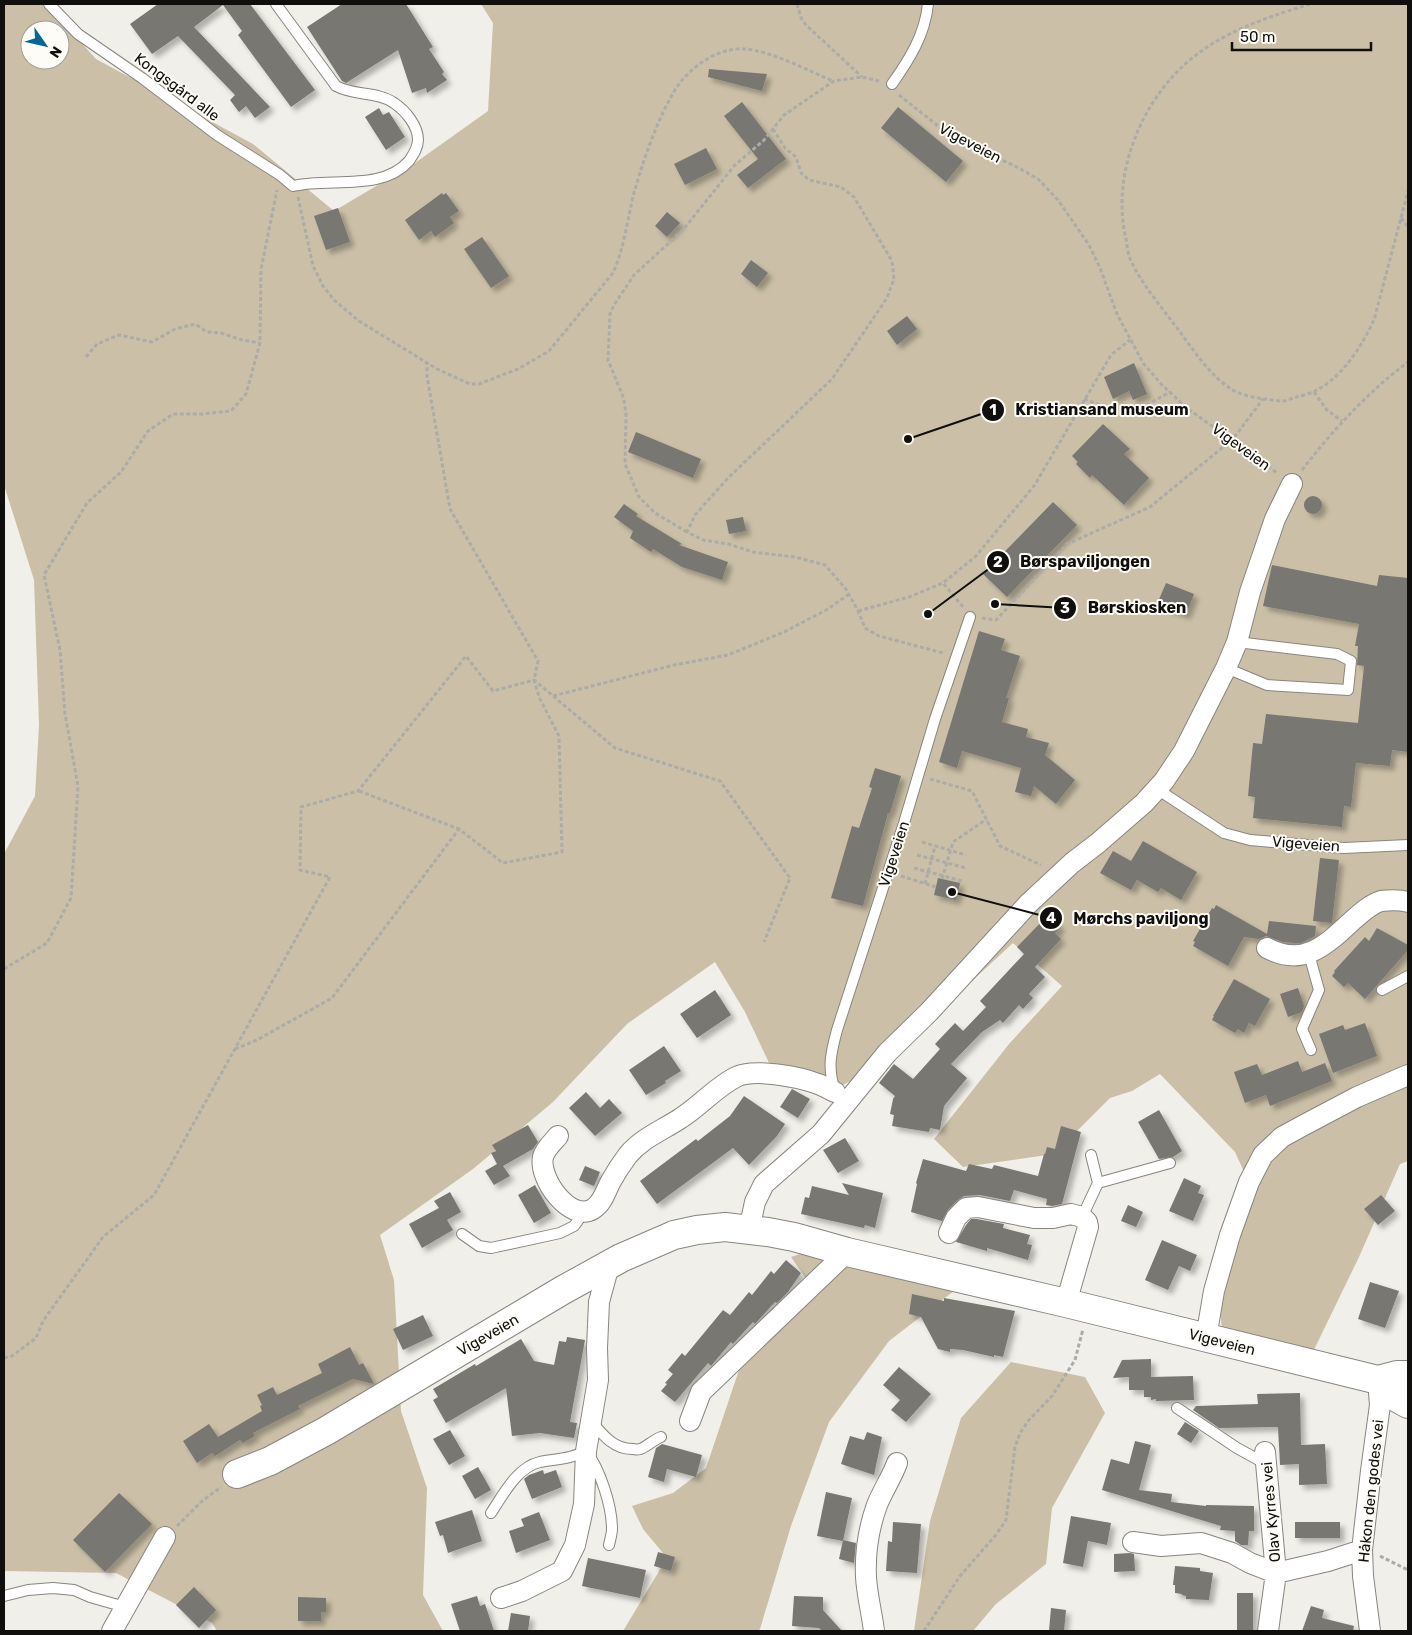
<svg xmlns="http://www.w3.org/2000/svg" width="1412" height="1635" viewBox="0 0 1412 1635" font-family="Rubik,sans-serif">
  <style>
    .green { fill: #cbc0a7; fill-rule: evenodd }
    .building { fill: #797772; filter: url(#shadow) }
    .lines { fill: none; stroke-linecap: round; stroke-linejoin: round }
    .lane-casing { stroke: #888580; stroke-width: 12 }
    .street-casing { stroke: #888580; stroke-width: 22 }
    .secondary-casing { stroke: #888580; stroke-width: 30 }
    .path { stroke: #adaba6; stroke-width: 3; stroke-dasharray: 4 2.5; stroke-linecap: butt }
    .lane { stroke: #fff; stroke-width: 10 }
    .street { stroke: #fff; stroke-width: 20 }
    .secondary { stroke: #fff; stroke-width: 28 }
    .labels { text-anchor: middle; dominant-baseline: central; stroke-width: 4; stroke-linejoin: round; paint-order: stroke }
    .street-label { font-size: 15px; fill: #100f0d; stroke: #fefcf6 }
    .leader { fill: none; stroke: #100f0d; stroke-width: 2 }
    .callout-dot { fill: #100f0d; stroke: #fefcf6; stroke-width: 2 }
    .mark-label { font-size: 15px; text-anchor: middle; font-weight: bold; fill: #fff }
    .callout-label { font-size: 16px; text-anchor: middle; font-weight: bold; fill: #100f0d; stroke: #fefcf6; stroke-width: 4; stroke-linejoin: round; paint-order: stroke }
  </style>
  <defs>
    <filter id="shadow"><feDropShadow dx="4.5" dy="4.5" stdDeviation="2.5" flood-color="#0004"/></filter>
  </defs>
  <rect width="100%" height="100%" fill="#f1efe9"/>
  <!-- green -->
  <path class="green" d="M4 4H46L96 59 253 144 334 211 415 163 488 111 493 23 481 4H1408V1161L1400 1164 1359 1257 1310 1358 1222 1330 1218 1290 1250 1185 1235 1152 1160 1074 1132 1091 1110 1098 1054 1154 963 1167 934 1139 1009 1044 1062 986 1013 943 883 1063 834 1090 770 1065 745 1012 715 962 627 1024 553 1102 473 1169 380 1235 394 1280 401 1411 427 1488 423 1595 443 1631H217L212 1623 116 1573 4 1571V854L35 796 39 725 34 580 4 485ZM30 30H60V60H30Z
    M842 1240 963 1284 889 1341 829 1422 791 1526 760 1629 758 1631H623L667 1558 643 1529 632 1506 673 1493 706 1468 741 1364 808 1282 791 1257Z
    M1011 1362 1085 1377 1105 1413 1052 1508 1046 1564 996 1604 973 1631H914L930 1521 961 1418Z"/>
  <!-- building -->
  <path class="building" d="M158 4H250L315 90 291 107 238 35 242 31 223 5 194 27 270 107 255 118 246 106 239 112 230 100 235 95 178 36 152 54 130 24Z
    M342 4H406L433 47 429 49 444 72 442 74 447 80 427 93 426 88 412 93 398 50 346 83 342 81 307 27Z
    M709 69 767 74 762 91 708 77Z
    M742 102 786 159 748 188 737 175 758 159 724 116Z
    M898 107 963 161 946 182 881 128Z
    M379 108 383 115 389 112 405 137 386 150 365 117Z
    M706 148 717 169 685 185 674 164Z
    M442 193 443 195 446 193 459 211 450 217 454 223 435 237 431 231 419 240 405 220Z
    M338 208 350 242 326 250 314 216Z
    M667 212 680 223 667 237 655 226Z
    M482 237 509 276 491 288 464 249Z
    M751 260 768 273 757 287 741 274Z
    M907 316 917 329 897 345 887 331Z
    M1134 363 1147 394 1133 400 1129 391 1113 399 1104 377Z
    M1103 424 1130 449 1124 454 1149 478 1124 505 1092 475 1090 478 1076 464 1078 462 1072 456Z
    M636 432 701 459 693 478 628 452Z
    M1304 505a9 9 0 1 1 18 0a9 9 0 1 1-18 0Z
    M1053 502 1077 525 1007 597 983 574Z
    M624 504 638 514 636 516 682 544 679 545 728 562 722 580 682 567 653 549 651 552 630 538 633 531 614 517Z
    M743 517 746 531 729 534 726 520Z
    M1272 565 1377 586 1379 575 1408 578V752L1392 750 1390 766 1356 763 1351 807 1344 806 1342 827 1253 818 1255 797 1248 796 1253 743 1262 744 1266 714 1358 723 1364 666 1357 665 1358 646H1355L1359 624 1263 606Z
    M1166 583 1194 594 1186 615 1157 604Z
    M979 631 1005 639 1001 650 1020 656 1006 698H1009L1002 722 1028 729 1026 737 1049 743 1045 755 1075 780 1056 804 1034 786 1031 796 1015 792 1021 768 962 751 957 768 939 762Z
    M875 768 901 776 890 813H888L863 906 831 898 852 826 859 828 872 788 869 787Z
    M1143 841 1197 872 1181 900 1161 888 1158 892 1137 880 1131 890 1100 873 1113 851 1131 861Z
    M1320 858 1339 860 1332 923 1313 921Z
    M938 878 960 883 956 900 934 895Z
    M1216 905 1267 934 1269 921 1316 926 1315 936 1301 943H1295L1283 942 1266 936 1259 939 1244 937 1228 966 1193 946 1195 942 1193 941 1212 908 1214 909Z
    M1048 915 1061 927 1055 933 1061 939 1035 967 1045 977 1029 994 1033 998 1023 1009 1019 1005 1003 1023 1000 1020 982 1032 951 1064 967 1078 944 1106 940 1130 930 1128 929 1132 892 1126 894 1115 890 1114 893 1099 895 1096 879 1083 894 1064 913 1079 940 1049 935 1044 955 1023 963 1031 986 1007 980 1001 1024 954 1017 947Z
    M1377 928 1408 945V950L1365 999 1348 983 1344 987 1332 976 1335 972 1334 971 1365 937 1369 941Z
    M1234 979 1270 999 1255 1026 1249 1023 1244 1033 1238 1029 1235 1033 1212 1020 1214 1016H1213Z
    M1298 988 1304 1006 1302 1012 1288 1017 1280 994Z
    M715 990 731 1015 697 1038 680 1014Z
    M1365 1023 1377 1056 1333 1073 1319 1034 1343 1025 1345 1030Z
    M664 1046 681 1071 665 1081 666 1083 646 1095 629 1070Z
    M1298 1061 1302 1072 1325 1063 1332 1081 1270 1106 1266 1095 1245 1103 1234 1072 1257 1064 1262 1075Z
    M792 1089 810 1099 798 1118 780 1107Z
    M586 1092 600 1108 609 1099 622 1113 595 1136 569 1108Z
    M744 1096 785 1124 777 1136 749 1165 733 1148 657 1204 640 1181 696 1139 698 1141 730 1116Z
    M1159 1110 1182 1151 1173 1157 1159 1159 1138 1122Z
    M528 1125 538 1142 533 1149 503 1166 510 1176 494 1185 485 1171 497 1164 491 1153 496 1151 492 1145Z
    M1061 1126 1081 1132 1062 1204 1052 1206 1046 1205 1047 1199 1014 1190 1010 1201 980 1195 964 1196 958 1200 948 1210 942 1221 911 1212 917 1184 916 1183 923 1159 966 1171 969 1164 992 1169 994 1165 1038 1176 1044 1154H1045L1047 1147 1055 1149Z
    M845 1138 859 1161 838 1173 823 1150Z
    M585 1166 600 1172 594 1186 579 1180Z
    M1184 1178 1201 1186 1198 1193 1204 1195 1193 1221 1169 1211Z
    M842 1183 883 1193 875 1228 865 1225 864 1228 801 1214 805 1197 809 1198 812 1186 849 1195Z
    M535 1185 551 1213 534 1223 518 1195Z
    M450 1192 461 1212 447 1220 453 1230 422 1248 409 1224 439 1208 434 1201Z
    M1381 1195 1395 1211 1378 1225 1364 1209Z
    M1128 1205 1143 1212 1136 1227 1121 1221Z
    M971 1219H977L1004 1224 1003 1228 1030 1235 1027 1244 1032 1245 1028 1260 987 1248V1251L956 1242 966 1225Z
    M1162 1240 1197 1255 1190 1271 1179 1266 1168 1290 1145 1280Z
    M786 1260 801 1273 788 1292 777 1303 775 1302 755 1324 753 1322 733 1344 731 1342 711 1366 708 1363 675 1402 661 1391 667 1384 665 1383 673 1374 668 1370 682 1353 685 1356 723 1310 730 1315 749 1292 752 1295 771 1271 774 1274Z
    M1370 1282 1399 1291 1385 1328 1358 1319Z
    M912 1294 944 1301V1298L1015 1311 1003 1357 994 1355V1357L963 1350 950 1349V1352L938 1349 921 1317 909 1314Z
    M423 1315 433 1336 403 1350 393 1329Z
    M567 1337 585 1340 570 1422 577 1423 574 1438 540 1433 512 1436 506 1388 446 1423 433 1400 438 1397 433 1389 475 1364 476 1366 521 1339 534 1361 554 1365 559 1341 566 1342Z
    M350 1347 359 1365 363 1363 374 1384 353 1379 298 1406 300 1409 253 1433 255 1436 243 1443 240 1440 215 1456 212 1453 197 1463 183 1441 209 1424 218 1437 262 1411 260 1406 262 1405 257 1395 273 1387 277 1395 322 1373 318 1364Z
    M1151 1359V1377L1193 1376 1194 1400 1156 1401V1399L1151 1400V1397H1144V1390H1129V1377L1113 1378 1122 1360Z
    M899 1367 931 1394 906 1422 891 1410 900 1400 883 1385Z
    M1300 1393 1301 1445 1325 1444 1327 1484 1299 1485V1464L1280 1465 1278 1427 1219 1428 1193 1410 1196 1406 1258 1404 1257 1394Z
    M1185 1422 1199 1431 1191 1443 1177 1434Z
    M450 1430 465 1456 449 1465 433 1439Z
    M867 1432 882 1437 874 1475 841 1464 850 1436 864 1440Z
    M1135 1441 1151 1445 1139 1490 1172 1494 1171 1502 1206 1506V1505L1254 1506V1531H1249L1248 1545H1241L1235 1541V1531L1220 1530 1221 1526 1102 1490 1111 1459 1129 1464Z
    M662 1444 702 1455 696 1477 667 1469 664 1482 648 1477 656 1448Z
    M478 1467 491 1490 475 1499 462 1476Z
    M543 1470 544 1474 556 1470 562 1487 532 1499 524 1479 529 1475Z
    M826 1492 852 1498 843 1541 817 1536Z
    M119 1493 152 1524 105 1572 73 1540Z
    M472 1510 482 1541 448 1553 443 1535 440 1536 435 1522Z
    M539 1512 550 1540 516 1553 509 1531 524 1526 521 1519Z
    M1071 1516 1111 1523 1107 1545 1088 1541 1083 1567 1063 1563Z
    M893 1522 921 1524 917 1573 886 1571 888 1541 892 1542Z
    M1295 1522H1340V1538H1295Z
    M843 1540 856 1543 854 1563 839 1559Z
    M658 1552 675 1557 671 1571 654 1566Z
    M1130 1553 1134 1554 1135 1571 1114 1572V1554Z
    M588 1558 646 1570 640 1598 582 1586Z
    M1175 1566 1200 1568V1571L1213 1573 1209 1600 1186 1599V1596L1182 1595V1594L1175 1593V1585H1173Z
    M194 1587 216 1610 199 1628 176 1605Z
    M1237 1593H1253V1631H1237Z
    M477 1596 480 1606 485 1604 494 1631H460L451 1604Z
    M794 1596 823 1597V1610L842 1631H822L819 1628 792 1626Z
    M298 1597 326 1598V1612H321V1621H298Z
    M1311 1606 1324 1610 1322 1618 1354 1626 1353 1631H1302Z
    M1051 1608 1066 1610 1064 1631H1049Z
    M511 1613 530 1616 528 1631H508Z"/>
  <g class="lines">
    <!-- lane casing -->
    <g class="lane-casing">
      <path id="lane" d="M49 4 78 34 142 78 217 135 280 175 293 186C329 177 382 192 409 161 413 155 418 148 418 140 418 126 406 111 394 103 377 91 354 96 336 86L276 4
        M892 84C909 60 925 35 928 4
        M1226 668 1267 685 1348 690 1351 661 1337 654 1237 642
        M1157 789 1224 833 1250 840 1344 848 1408 845
        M1309 954 1319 990 1302 1029 1311 1050
        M1382 990 1408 976
        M835 1091C827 1067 831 1053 837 1030L904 823 935 719 970 617
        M1098 1183 1170 1163
        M1082 1217 1098 1183 1091 1155
        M462 1234 479 1246 491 1248 560 1233 574 1226 585 1211
        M1177 1408 1237 1448 1266 1464
        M591 1421C602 1434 613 1449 632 1449 635 1449 638 1450 640 1449 645 1448 653 1440 661 1437
        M491 1513C503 1495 517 1467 540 1462 556 1459 571 1459 586 1451 600 1469 612 1506 612 1529 612 1534 610 1540 609 1545
        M4 1596 28 1590 53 1588 74 1590 90 1597 125 1607"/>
    </g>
    <!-- street casing -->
    <g class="street-casing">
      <path id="street" d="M1267 948C1304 968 1327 944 1353 920 1361 913 1371 904 1381 901 1389 900 1401 900 1408 902
        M558 1136C553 1142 545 1149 543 1157 538 1178 570 1223 593 1209 603 1203 606 1190 611 1181 616 1172 622 1163 628 1155 642 1138 663 1130 681 1118 700 1106 716 1087 736 1077 754 1068 800 1077 818 1084 824 1086 830 1090 835 1092
        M749 1230 755 1202 764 1184 821 1134 887 1053 929 1012 1029 903 1072 863 1098 843 1144 803 1164 781 1184 751 1226 668 1237 642 1250 592 1275 519 1292 484
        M949 1233 956 1218 966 1208 978 1207 1034 1218H1053L1071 1214 1082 1217 1087 1222 1088 1227 1066 1303
        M1206 1338 1214 1291 1230 1235 1249 1182 1263 1155 1282 1137 1304 1125 1357 1097 1408 1075
        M690 1421 701 1392 847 1252
        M1265 1452 1276 1573 1268 1631
        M1133 1542 1161 1546 1201 1543 1232 1553 1250 1563 1276 1573 1328 1561 1362 1550
        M501 1598 522 1591 562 1571 575 1545 584 1504 586 1451 598 1380 597 1348 599 1302 609 1265
        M112 1631 165 1537
        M874 1631C872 1614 867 1595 866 1577 865 1554 869 1527 877 1505 883 1490 892 1477 897 1463
        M1370 1631 1363 1576 1362 1550 1371 1471 1380 1405 1378 1380"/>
    </g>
    <!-- secondary casing -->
    <g class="secondary-casing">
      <path id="secondary" d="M1378 1380 1390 1394 1408 1404
        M237 1474 270 1461 326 1431 563 1290 621 1258 674 1235 697 1230 725 1227 768 1232 794 1237 847 1252 1066 1303 1378 1380 1397 1375H1408"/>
    </g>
    <!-- path -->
    <path class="path" d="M797 4 801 18 806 25 862 77
      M1310 4C1272 16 1233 28 1200 52 1144 92 1110 172 1126 239 1127 246 1128 254 1131 261 1142 284 1159 304 1174 324 1191 346 1207 373 1231 389 1240 395 1253 397 1263 399 1269 399 1276 401 1282 401 1287 401 1292 398 1297 397 1302 395 1310 394 1315 391 1343 377 1361 347 1374 320L1408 191
      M899 95 947 133 964 143 1017 167 1038 179 1058 200 1089 245 1100 268 1117 314 1143 363 1162 385 1187 408 1209 424 1233 439 1277 473
      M773 129 785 148 796 157 801 173 809 180 841 187 854 197 892 261 894 279 887 298 832 379 728 478 695 515 687 532 703 540 728 544 753 552 795 557 825 565 846 589 858 611 865 628 879 636 943 653
      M298 197 313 266 323 286 334 300 359 321 437 369 470 384H479L518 369 549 351 612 274C623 255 628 216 634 193 643 161 659 114 677 87 690 67 719 47 744 49 769 50 809 71 833 81
      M1401 218 1408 227
      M86 357 97 344 119 335 152 342 175 329 195 324 207 332 221 333 242 340 260 343
      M1314 392 1327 410 1342 421
      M1084 399 1113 410 1143 407 1170 392
      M1302 470C1333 430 1368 392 1408 362
      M687 532 655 513 639 497 625 464 626 415 624 399 608 360 610 314 614 305 634 275 683 230 734 166 764 140 784 115 834 81 862 77 879 81
      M963 607 943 583 975 557 1034 486 1111 355 1130 340
      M858 611 909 597 943 583
      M982 618 996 620 1067 544 1150 507 1233 439 1263 399
      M553 696 674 665 728 655 784 632 828 609 849 594
      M930 779 972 791 1000 846 1041 865
      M359 791 459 829
      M922 842 966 855
      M917 855 966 868
      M914 868 962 881
      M901 876 936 887
      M942 879 953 842 987 819
      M925 884 935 846
      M4 969 47 943 71 898 78 786 65 714 60 650 44 575 87 503 121 472 148 431 173 414H202L231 411 246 394 260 343 261 269 277 190
      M235 1049 257 1040 332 998 459 829 503 863 562 852 559 736 539 697 534 680 538 661 450 509 427 376V363
      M4 1358 12 1356 36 1338 43 1321 103 1237 154 1195 330 877 300 870 301 807 358 791 466 656 493 691 534 680 615 748 720 781 790 878 764 942
      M177 1526 201 1502 221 1487
      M1380 1556 1408 1570
      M924 1631 960 1576 995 1536 1006 1520 1015 1447 1020 1433 1029 1420 1052 1396 1075 1360 1083 1329"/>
    <!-- lane -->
    <use href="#lane" class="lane"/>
    <!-- street -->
    <use href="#street" class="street"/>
    <!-- secondary -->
    <use href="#secondary" class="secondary"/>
  </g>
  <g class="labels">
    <!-- street labels -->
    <g class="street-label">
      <text transform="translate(177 87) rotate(37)">Kongsgård alle</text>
      <text transform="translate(970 143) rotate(28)">Vigeveien</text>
      <text transform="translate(1241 447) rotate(36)">Vigeveien</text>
      <text transform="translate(1306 844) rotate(4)">Vigeveien</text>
      <text transform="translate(894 854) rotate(-72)">Vigeveien</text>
      <text transform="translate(488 1335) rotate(-30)">Vigeveien</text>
      <text transform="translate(1222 1342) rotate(14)">Vigeveien</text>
      <text transform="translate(1371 1491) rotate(-84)">Håkon den godes vei</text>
      <text transform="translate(1271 1512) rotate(-95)">Olav Kyrres vei</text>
    </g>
  </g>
  <!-- callouts -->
  <path class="leader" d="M908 439L993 410M928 614L998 562M995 604L1065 608M952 892L1051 918"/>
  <g class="callout-dot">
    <circle cx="908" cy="439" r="5"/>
    <circle cx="928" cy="614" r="5"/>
    <circle cx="995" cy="604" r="5"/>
    <circle cx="952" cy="892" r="5"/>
    <circle cx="993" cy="410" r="12"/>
    <circle cx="998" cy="562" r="12"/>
    <circle cx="1065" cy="608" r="12"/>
    <circle cx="1051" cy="918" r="12"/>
  </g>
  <g class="mark-label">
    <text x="993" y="415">1</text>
    <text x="998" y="567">2</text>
    <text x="1065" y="613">3</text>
    <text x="1051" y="923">4</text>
  </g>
  <g class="callout-label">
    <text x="1102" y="415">Kristiansand museum</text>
    <text x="1085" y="567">Børspaviljongen</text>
    <text x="1137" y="613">Børskiosken</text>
    <text x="1141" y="924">Mørchs paviljong</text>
  </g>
  <!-- border -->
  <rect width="1412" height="1635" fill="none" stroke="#100f0d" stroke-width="10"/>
  <!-- north arrow -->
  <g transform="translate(45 45) rotate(124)"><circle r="24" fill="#fefcf6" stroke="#9f9d99"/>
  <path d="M0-4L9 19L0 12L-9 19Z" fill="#036695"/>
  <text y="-8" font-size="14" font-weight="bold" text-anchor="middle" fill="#100f0d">N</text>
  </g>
  <!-- scale -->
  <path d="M1232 42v8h139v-8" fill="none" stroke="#100f0d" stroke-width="2.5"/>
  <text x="1240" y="42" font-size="15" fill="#100f0d" stroke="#fefcf6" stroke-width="4" paint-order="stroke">50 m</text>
</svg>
